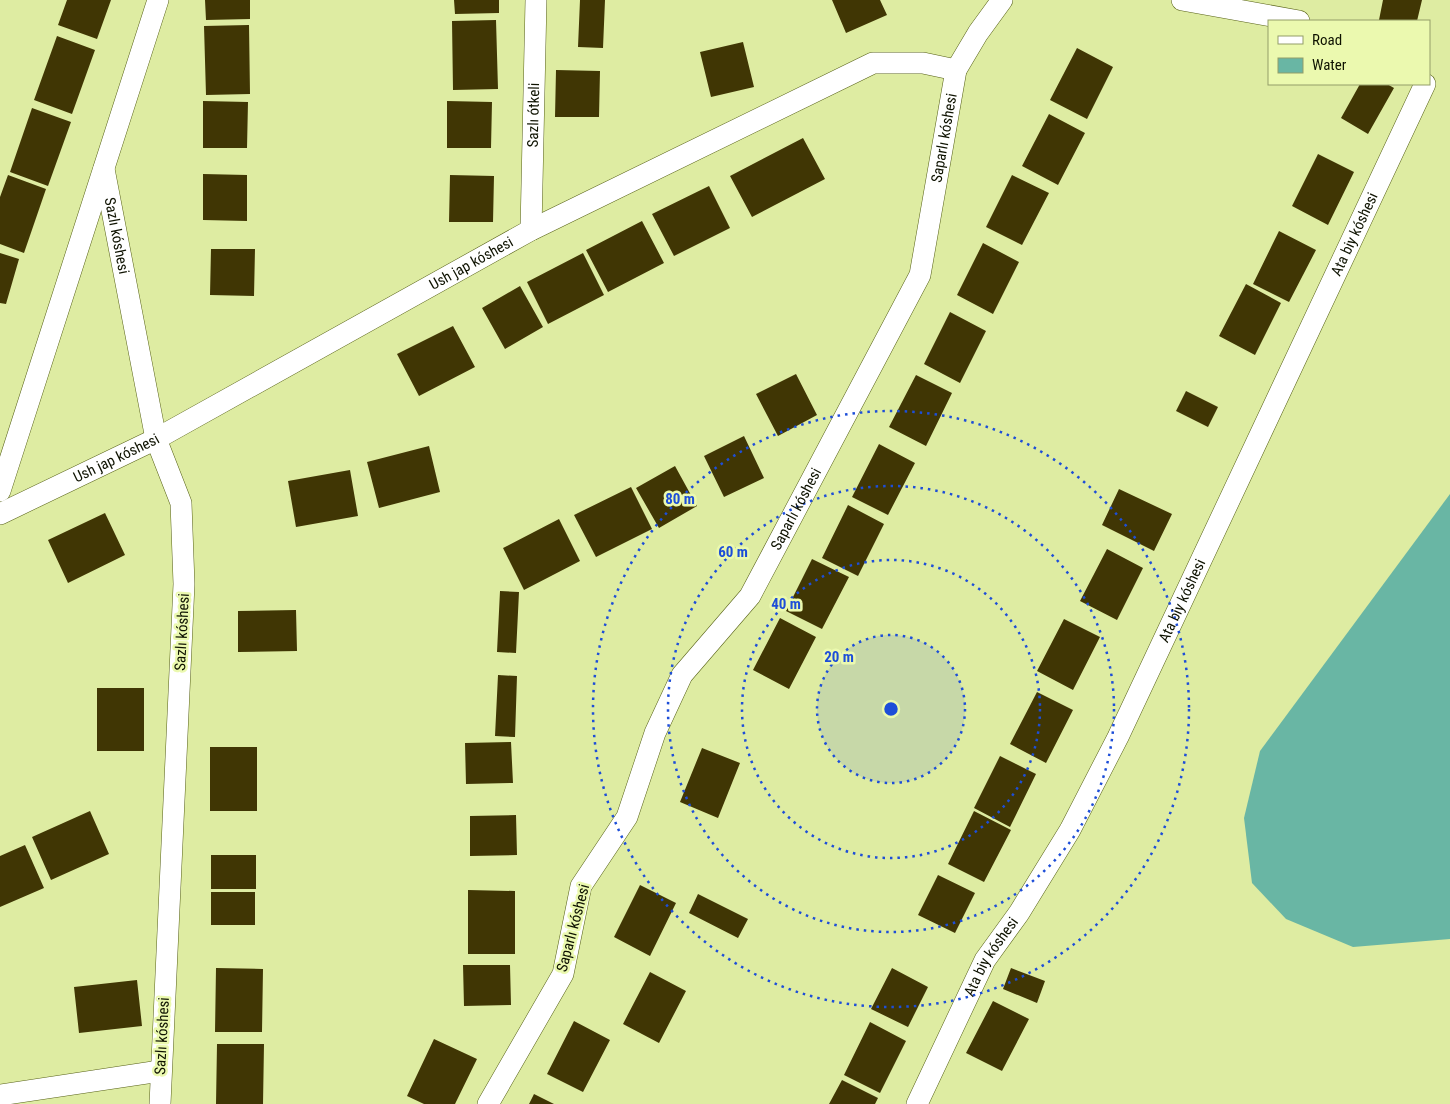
<svg xmlns="http://www.w3.org/2000/svg" width="1450" height="1104" viewBox="0 0 1450 1104" font-family="'Roboto Condensed',sans-serif">
  <style>
    .water { fill: #69b6a4 }
    .building { fill: #403604 }
    .lines { fill: none; stroke-linecap: round; stroke-linejoin: round }
    .street-casing { stroke: #576117; stroke-width: 22 }
    .street { stroke: #fff; stroke-width: 21 }
    .ring { fill: none; stroke: #1d4ed8; stroke-width: 2.5; stroke-dasharray: 2.5 5 }
    .labels { text-anchor: middle; dominant-baseline: central; stroke-width: 5; stroke-linejoin: round; paint-order: stroke }
    .street-label { font-size: 15px; fill: #0e1200; stroke: #ebf9af }
    .centre { fill: #1d4ed8; stroke: #ebf9af; stroke-width: 2.5 }
    .ring-label { font-size: 15px; text-anchor: middle; font-weight: bold; fill: #1d4ed8; stroke: #ebf9af; stroke-width: 5; stroke-linejoin: round; paint-order: stroke }
  </style>
  <rect width="100%" height="100%" fill="#deeca2"/>
  <!-- water -->
  <path class="water" d="M1450 494V939L1353 947 1286 919 1252 883 1244 818 1260 751Z"/>
  <!-- building -->
  <path class="building" d="M67 0H111L97 39 58 25Z
    M205 0H250V19L206 20Z
    M454 0H499V13L455 14Z
    M580 0H605L603 48 578 47Z
    M832 0H880L887 15 846 33Z
    M1383 0H1422L1417 21 1379 20Z
    M496 20 498 89 453 90 452 21Z
    M249 25 250 94 206 95 204 26Z
    M57 36 95 50 72 114 34 100Z
    M743 42 754 87 711 97 700 52Z
    M1077 48 1113 67 1087 119 1050 100Z
    M556 70 600 71 599 117H555Z
    M1360 84H1387L1394 88 1368 134 1341 118Z
    M203 101 248 102 247 148H203Z
    M447 101 492 102 491 148H447Z
    M32 108 71 122 48 186 10 172Z
    M1049 114 1085 133 1058 185 1022 166Z
    M803 138 825 179 752 217 730 176Z
    M1318 154 1354 172 1328 225 1292 206Z
    M203 174 247 175V221L203 220Z
    M8 175 46 189 24 253 0 244V197Z
    M450 175 494 176 493 222H449Z
    M1012 175 1049 193 1022 245 986 227Z
    M709 186 730 228 674 256 652 214Z
    M642 221 664 263 608 292 586 250Z
    M1279 231 1316 250 1289 302 1253 284Z
    M983 243 1019 262 993 314 957 295Z
    M211 249H255L254 296 210 295Z
    M0 253 19 259 6 304 0 303Z
    M583 253 604 295 548 324 527 282Z
    M1246 284 1281 303 1255 355 1219 336Z
    M520 286 543 327 505 349 482 308Z
    M950 312 986 331 960 383 924 364Z
    M453 326 475 367 419 396 397 354Z
    M796 374 817 415 778 436 756 394Z
    M916 375 952 393 926 446 889 427Z
    M1186 391 1218 407 1208 427 1176 411Z
    M744 436 764 478 724 497 704 456Z
    M879 444 915 463 888 515 852 497Z
    M429 446 440 492 379 508 367 462Z
    M675 466 697 506 659 528 636 488Z
    M350 470 358 516 296 527 288 481Z
    M631 487 652 529 596 557 574 515Z
    M1119 489 1172 514 1154 551 1102 525Z
    M848 505 884 524 858 576 822 558Z
    M105 513 125 555 68 583 48 540Z
    M559 519 580 561 524 590 503 548Z
    M1107 549 1143 568 1117 620 1080 601Z
    M812 559 849 577 822 629 786 611Z
    M500 591 519 592 516 653 497 652Z
    M296 610 297 651 238 652V611Z
    M780 618 816 637 789 689 753 670Z
    M1064 619 1100 637 1073 690 1037 671Z
    M498 675 517 676 515 737 495 736Z
    M97 688H144V751H97Z
    M1037 692 1073 710 1046 763 1010 744Z
    M511 742 513 783 466 784 465 743Z
    M210 747H257V811H210Z
    M702 748 740 763 718 818 680 802Z
    M1000 756 1036 774 1010 827 974 808Z
    M90 811 109 854 51 880 32 837Z
    M974 811 1011 830 984 882 948 864Z
    M516 815 517 855 470 856V816Z
    M25 845 44 888 0 907V856Z
    M211 855H256V889H211Z
    M938 875 975 893 955 933 918 915Z
    M640 885 676 903 650 956 614 937Z
    M468 890 515 891V954H468Z
    M211 892H255V925H211Z
    M698 894 748 919 738 938 689 913Z
    M463 965H510L511 1005 464 1006Z
    M216 968 263 969 262 1032H215Z
    M892 968 928 987 908 1027 871 1009Z
    M1011 968 1045 981 1037 1003 1003 989Z
    M650 972 686 991 659 1043 623 1024Z
    M137 980 142 1026 79 1033 74 987Z
    M993 1001 1029 1019 1002 1071 966 1053Z
    M574 1021 610 1040 583 1092 547 1074Z
    M870 1022 906 1041 880 1093 844 1075Z
    M434 1039 477 1059 455 1104H424L407 1096Z
    M217 1044H264L263 1104H216Z
    M842 1080 878 1098 875 1104H829Z
    M534 1094 554 1104H529Z"/>
  <g class="lines">
    <!-- street casing -->
    <g class="street-casing">
      <g id="street">
        <path d="M1182 0 1299 21"/>
        <path id="s1" d="M104 169 156 439 181 503 184 584 160 1104"/>
        <path id="s2" d="M531 230 536 0"/>
        <path d="M0 491 158 0"/>
        <path id="s3" d="M0 514 156 439 531 230 873 63H923L956 70"/>
        <path d="M0 1095 160 1071"/>
        <path id="s4" d="M488 1104 563 974 581 886 627 817 655 733 682 675 750 596 920 275 956 70 978 33 1002 0"/>
        <path id="s5" d="M917 1104 985 960 1019 913 1070 830 1118 737 1425 84"/>
      </g>
    </g>
    <!-- street -->
    <use href="#street" class="street"/>
  </g>
  <!-- distance rings -->
  <circle cx="891" cy="709" r="74" fill="#1d4ed8" fill-opacity=".12"/>
  <g class="ring">
    <circle cx="891" cy="709" r="74"/>
    <circle cx="891" cy="709" r="149"/>
    <circle cx="891" cy="709" r="223"/>
    <circle cx="891" cy="709" r="298"/>
  </g>
  <g class="labels">
    <!-- street labels -->
    <g class="street-label">
      <text stroke="none"><textPath href="#s2" startOffset="115">Sazlı ótkeli</textPath></text>
      <text stroke="none"><textPath href="#s4" startOffset="1082">Saparlı kóshesi</textPath></text>
      <text stroke="none"><textPath href="#s5" startOffset="975">Ata biy kóshesi</textPath></text>
      <text stroke="none"><textPath href="#s1" startOffset="68">Sazlı kóshesi</textPath></text>
      <text stroke="none"><textPath href="#s3" startOffset="534">Ush jap kóshesi</textPath></text>
      <text stroke="none"><textPath href="#s3" startOffset="129">Ush jap kóshesi</textPath></text>
      <text stroke="none"><textPath href="#s4" startOffset="678">Saparlı kóshesi</textPath></text>
      <text stroke="none"><textPath href="#s5" startOffset="570">Ata biy kóshesi</textPath></text>
      <text transform="translate(182 632) rotate(-87)">Sazlı kóshesi</text>
      <text transform="translate(573 928) rotate(-75)">Saparlı kóshesi</text>
      <text stroke="none"><textPath href="#s5" startOffset="165">Ata biy kóshesi</textPath></text>
      <text transform="translate(162 1036) rotate(-87)">Sazlı kóshesi</text>
    </g>
  </g>
  <circle cx="891" cy="709" r="8" class="centre"/>
  <g class="ring-label">
    <text x="680" y="504">80 m</text>
    <text x="733" y="557">60 m</text>
    <text x="786" y="609">40 m</text>
    <text x="839" y="662">20 m</text>
  </g>
  <!-- legend -->
  <rect x="1268" y="20" width="162" height="65" fill="#ebf9af" stroke="#939d69"/>
  <rect x="1278" y="36" width="25" height="8" fill="#ffffff" stroke="#939d69"/>
  <text x="1312" y="45" font-size="15" fill="#0e1200">Road</text>
  <rect x="1278" y="58" width="25" height="15" fill="#69b6a4" stroke="#939d69"/>
  <text x="1312" y="70" font-size="15" fill="#0e1200">Water</text>
</svg>
